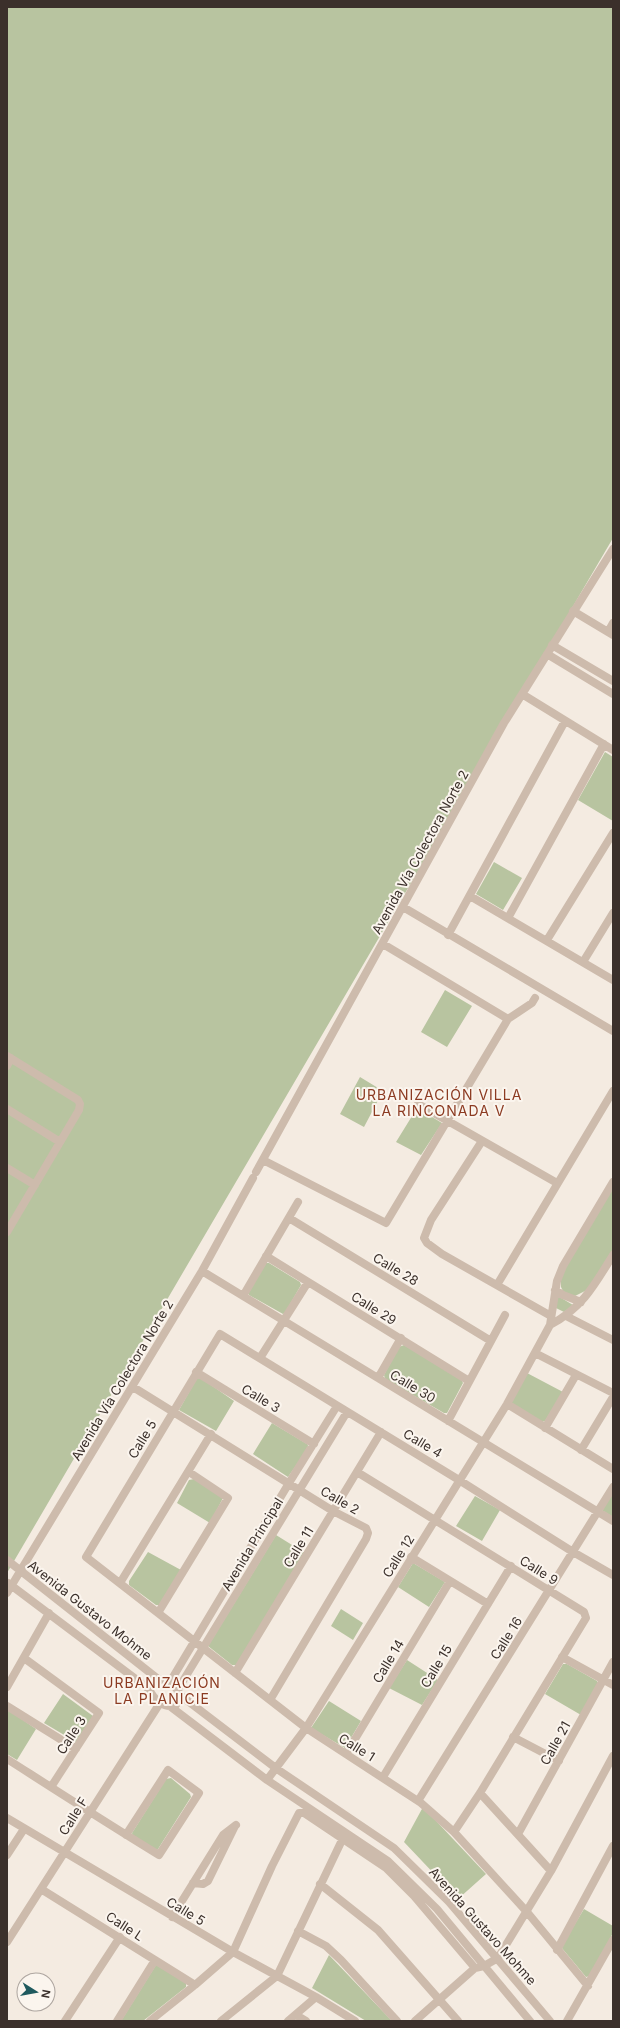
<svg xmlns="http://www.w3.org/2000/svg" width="620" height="2028" viewBox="0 0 620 2028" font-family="Inter,sans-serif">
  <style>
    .green { fill: #b8c4a0 }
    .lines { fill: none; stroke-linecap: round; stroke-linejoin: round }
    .minor { stroke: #cdbbac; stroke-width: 8 }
    .labels { text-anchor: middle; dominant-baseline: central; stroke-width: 4; stroke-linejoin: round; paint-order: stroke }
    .street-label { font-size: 13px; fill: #3b302b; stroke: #fbf5ee }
    .neighbourhood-label { font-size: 14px; letter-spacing: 1px; fill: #8c3b22; stroke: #fbf5ee }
  </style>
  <rect width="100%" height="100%" fill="#f4ebe1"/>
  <!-- green -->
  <path class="green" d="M7 7H613V538L7 1573Z
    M605 752 613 757V821L578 800Z
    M494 862 522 878 503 910 476 894Z
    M445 990 472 1006 447 1047 421 1032Z
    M360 1077 383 1091 364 1127 340 1114Z
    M417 1108 442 1123 421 1155 396 1142Z
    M613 1186V1251L591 1288 575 1296 564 1293 561 1287V1276Z
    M266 1263H269L300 1282 301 1285 285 1313 283 1314 249 1295 248 1293Z
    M558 1296 573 1305 564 1312 554 1307Z
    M404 1345 461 1379 463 1383 447 1413H444L385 1379 384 1375 399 1347Z
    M527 1373 563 1392 545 1421 542 1422 512 1404V1399Z
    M197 1378H201L234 1401 216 1431 179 1410Z
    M272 1423 307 1444 309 1447 288 1477 253 1454Z
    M194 1479 223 1498 210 1523 177 1503 189 1480Z
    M613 1492V1517L603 1511V1508Z
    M475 1496 500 1510 482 1541 456 1526Z
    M276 1535 305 1553 236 1665H232L208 1646Z
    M148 1552 181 1570 159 1605H156L129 1585V1581Z
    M413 1563 445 1582 429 1607 398 1587Z
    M341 1609 363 1623 353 1640 331 1626Z
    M407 1660 438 1680 422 1705 389 1688Z
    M563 1664H567L597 1681 598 1683 581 1715 545 1694Z
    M63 1694 93 1716 76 1742 44 1723Z
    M329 1701 361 1721 345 1748 311 1728Z
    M7 1709 36 1729 17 1760 7 1754Z
    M171 1778 190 1794 191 1797 158 1849 156 1851 133 1837 132 1833 166 1779Z
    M423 1807 486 1874 458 1899 404 1842Z
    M584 1909 613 1926V1933L590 1976 586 1977 561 1947Z
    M329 1955 392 2021H366L312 1988Z
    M156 1965 186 1982V1987L143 2021H121Z"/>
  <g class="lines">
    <!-- minor -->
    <path class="minor" d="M573 611 613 635
      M608 632 613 623
      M552 645 613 681
      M547 654 613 694
      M522 694 613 750
      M470 896 613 980
      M403 907 613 1031
      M508 918 604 744
      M448 935 565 721
      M547 940 613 833
      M383 944 508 1019
      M583 962 613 913
      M7 1056 78 1100 80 1104 79 1110 7 1232
      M7 1066 11 1058
      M418 1104 557 1183
      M7 1109 60 1142
      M482 1141 431 1220 424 1238 427 1243 442 1254 551 1316
      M263 1160 386 1223 508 1019 532 1003 535 998
      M7 1168 35 1185
      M256 1172 504 723 613 549
      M289 1218 491 1341
      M266 1256 469 1381
      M202 1271 613 1521
      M497 1285 613 1091
      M555 1290 563 1295 581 1302
      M243 1296 298 1202
      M566 1316 613 1340
      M550 1325C582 1308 594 1286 613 1255
      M535 1353 613 1393
      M260 1358 308 1282
      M196 1372 314 1444
      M378 1378 401 1338
      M133 1387 333 1511 366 1528 368 1533 366 1539 270 1700
      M507 1404 613 1469
      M448 1421 505 1315
      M545 1428 576 1375
      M581 1450 613 1397
      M357 1472 584 1612 586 1618 480 1793 454 1832
      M411 1557 488 1604
      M7 1560 158 1679
      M8 1583 149 1689
      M120 1583 211 1434
      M7 1593 202 1271 253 1178
      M158 1613 228 1498 189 1472
      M562 1657 613 1685
      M24 1658 99 1713 51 1787
      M235 1673 381 1432
      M158 1679C169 1680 176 1685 180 1695L176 1705C164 1709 154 1700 149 1689L154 1681Z
      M170 1682 289 1483 337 1406
      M7 1687 49 1613
      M178 1689 347 1412
      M180 1695 277 1769 394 1848 449 1902 550 2021
      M7 1706 76 1749
      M171 1707 267 1780 388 1861 437 1909 530 2021
      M513 1737 559 1761
      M346 1754 450 1581
      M7 1759C57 1791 108 1824 159 1855L199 1793 168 1770 126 1835
      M383 1777 511 1566
      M267 1780 306 1728 507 1404 550 1325 557 1281 563 1266 613 1182
      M480 1793 551 1871
      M418 1801 613 1487
      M7 1818 233 1952 316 1997 355 2021
      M518 1834 613 1662
      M7 1855 24 1829
      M193 1883 203 1884 208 1881 235 1826
      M320 1884 378 1930 458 2021
      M41 1889 195 1985
      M172 1917 223 1835 236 1825
      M298 1931 326 1946 341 1960 397 2021
      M7 1942 160 1703
      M557 1950 613 1846
      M588 1986 527 1912 454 1832 421 1803 306 1728 86 1557 220 1334 459 1480 573 1552 613 1575
      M296 2015 306 2021
      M65 2021 120 1937
      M117 2021 155 1960
      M150 2021 195 1985 233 1952 272 1866 299 1813H304L386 1868 414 1896 475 1968
      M221 2021 277 1976 343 1838
      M288 2021 316 1997
      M415 2021 475 1968 484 1966 498 1958 551 1871 613 1756
      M567 2021 613 1940"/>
  </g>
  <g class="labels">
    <!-- street labels -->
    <g class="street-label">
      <text transform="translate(420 852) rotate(-61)">Avenida Vía Colectora Norte 2</text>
      <text transform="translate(396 1269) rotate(31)">Calle 28</text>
      <text transform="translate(374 1308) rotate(32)">Calle 29</text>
      <text transform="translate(122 1380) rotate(-59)">Avenida Vía Colectora Norte 2</text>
      <text transform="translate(413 1386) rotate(31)">Calle 30</text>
      <text transform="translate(261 1398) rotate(31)">Calle 3</text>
      <text transform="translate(142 1439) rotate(-59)">Calle 5</text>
      <text transform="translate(423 1443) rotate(31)">Calle 4</text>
      <text transform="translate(340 1500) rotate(30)">Calle 2</text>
      <text transform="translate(252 1544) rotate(-59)">Avenida Principal</text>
      <text transform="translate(298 1547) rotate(-59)">Calle 11</text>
      <text transform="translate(398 1556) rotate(-58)">Calle 12</text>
      <text transform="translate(539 1570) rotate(32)">Calle 9</text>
      <text transform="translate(90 1610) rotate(38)">Avenida Gustavo Mohme</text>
      <text transform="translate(506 1638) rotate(-58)">Calle 16</text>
      <text transform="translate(388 1661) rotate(-59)">Calle 14</text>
      <text transform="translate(436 1666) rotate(-59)">Calle 15</text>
      <text transform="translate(71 1735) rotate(-57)">Calle 3</text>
      <text transform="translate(555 1743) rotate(-61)">Calle 21</text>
      <text transform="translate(357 1747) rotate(32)">Calle 1</text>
      <text transform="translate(73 1816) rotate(-58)">Calle F</text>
      <text transform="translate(186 1911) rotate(31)">Calle 5</text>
      <text transform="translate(125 1926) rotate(33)">Calle L</text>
      <text transform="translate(483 1926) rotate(48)">Avenida Gustavo Mohme</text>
    </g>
    <!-- neighbourhood labels -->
    <g class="neighbourhood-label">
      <text x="439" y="1094">URBANIZACIÓN VILLA<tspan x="439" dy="16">LA RINCONADA V</tspan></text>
      <text x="162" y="1682">URBANIZACIÓN<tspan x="162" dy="16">LA PLANICIE</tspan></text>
    </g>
  </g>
  <!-- border -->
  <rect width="620" height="2028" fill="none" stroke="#3b302b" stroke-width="16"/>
  <!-- north arrow -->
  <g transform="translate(36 1992) rotate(101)"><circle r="19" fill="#fbf5ee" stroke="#aea6a0"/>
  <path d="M0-3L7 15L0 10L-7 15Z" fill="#1f5a5e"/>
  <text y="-6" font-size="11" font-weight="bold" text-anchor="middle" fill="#3b302b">N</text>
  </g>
</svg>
